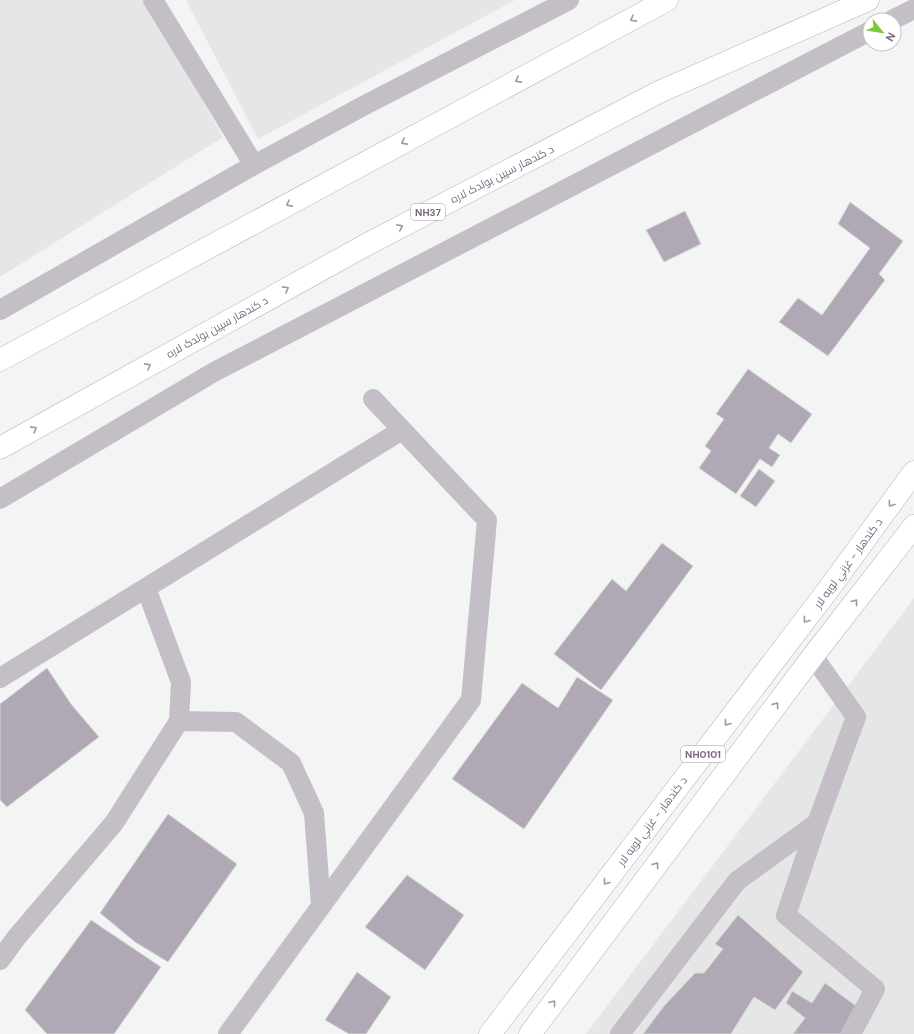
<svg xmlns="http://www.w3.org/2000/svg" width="914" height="1034" viewBox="0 0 914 1034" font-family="'DM Sans',Cairo,sans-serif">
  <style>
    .built { fill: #e5e6e6 }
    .building { fill: #b0a8b4; stroke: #d5d7d6 }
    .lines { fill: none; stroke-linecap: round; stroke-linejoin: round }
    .highway-casing { stroke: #b7b2b8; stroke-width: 23 }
    .minor { stroke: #c4bfc6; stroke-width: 20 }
    .highway { stroke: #fff; stroke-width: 22 }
    .oneway { stroke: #a295a6 }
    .labels { text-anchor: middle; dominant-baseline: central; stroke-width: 4; stroke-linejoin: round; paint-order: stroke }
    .shield { fill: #fff; stroke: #a295a6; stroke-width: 1 }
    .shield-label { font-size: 10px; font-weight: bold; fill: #7a6880 }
    .street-label { font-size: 11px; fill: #7a6880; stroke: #fff }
  </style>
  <rect width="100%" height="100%" fill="#f3f5f4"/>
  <!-- built -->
  <path class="built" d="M0 0H145L223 137 0 277Z
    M186 0H515L258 139Z
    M914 598V1034H586Z"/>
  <!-- building -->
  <path class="building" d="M850 202 903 241 879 274 885 280 828 356 779 322 798 298 822 315 870 248 838 224Z
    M685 211 701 244 664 262 646 230Z
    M748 369 812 414 791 443 778 434 769 448 780 455 772 467 760 459 736 494 699 468 711 451 705 446 724 419 716 414Z
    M759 469 775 481 756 507 740 496Z
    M662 543 693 566 601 690 554 654 612 579 626 591Z
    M47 668 71 704 99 737 7 807 0 800V704Z
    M577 677 613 700 524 829 452 779 522 683 558 708Z
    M168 814 237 864 168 962 135 942 100 913Z
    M407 875 464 915 425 970 365 927Z
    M738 915 803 972 775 1010 754 997 731 1034H643L664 1006 695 973H704L723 949 715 944Z
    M91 920 161 967 114 1034H47L25 1010Z
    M357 972 391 997 366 1034H349L325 1020Z
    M825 983 860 1009 843 1034H793L805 1018 786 1003 792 991 812 1003Z"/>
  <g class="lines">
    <!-- highway casing -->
    <g class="highway-casing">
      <path id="highway" d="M0 360 667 0
        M0 448 364 246 659 92 868 0
        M490 1034 828 590 914 472
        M530 1034 813 656 914 526"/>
    </g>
    <!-- minor -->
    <path class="minor" d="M153 0 254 165
      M892 20 914 9
      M0 310 254 165 365 105 569 0
      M0 499 214 372 870 31
      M0 678 402 430
      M179 721 236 722 291 763 314 813 321 906
      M817 823 786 915 875 989 851 1034
      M0 960 16 938 114 823 179 721 181 682 146 588
      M228 1034 471 700 487 520 373 399
      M620 1034 737 881 817 823 856 717 813 656"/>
    <!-- highway -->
    <use href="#highway" class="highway"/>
  </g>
  <!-- one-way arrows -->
  <defs><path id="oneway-chevron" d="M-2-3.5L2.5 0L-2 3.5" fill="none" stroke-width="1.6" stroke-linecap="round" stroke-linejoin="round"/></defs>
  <g class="oneway">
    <use href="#oneway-chevron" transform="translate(633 19) rotate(152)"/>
    <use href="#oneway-chevron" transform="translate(518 80) rotate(152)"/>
    <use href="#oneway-chevron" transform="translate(404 142) rotate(152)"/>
    <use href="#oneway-chevron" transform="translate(289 204) rotate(152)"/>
    <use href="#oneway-chevron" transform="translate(400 227) rotate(-27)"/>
    <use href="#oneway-chevron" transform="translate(286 289) rotate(-29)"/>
    <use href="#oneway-chevron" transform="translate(148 366) rotate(-29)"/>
    <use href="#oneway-chevron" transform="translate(34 429) rotate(-29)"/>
    <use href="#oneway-chevron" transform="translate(891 504) rotate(126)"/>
    <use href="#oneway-chevron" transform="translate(855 602) rotate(-52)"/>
    <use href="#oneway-chevron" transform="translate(806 620) rotate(127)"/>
    <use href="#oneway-chevron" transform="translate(776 705) rotate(-53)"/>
    <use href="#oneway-chevron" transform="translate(727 723) rotate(127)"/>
    <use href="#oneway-chevron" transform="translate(656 865) rotate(-53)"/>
    <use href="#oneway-chevron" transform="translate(606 882) rotate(127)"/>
    <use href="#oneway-chevron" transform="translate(553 1003) rotate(-53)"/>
  </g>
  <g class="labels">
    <!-- shield labels -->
    <g class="shield">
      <rect x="411" y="204" width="34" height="16" rx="3"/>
      <rect x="681" y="746" width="44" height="16" rx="3"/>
    </g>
    <g class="shield-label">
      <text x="428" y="212">NH37</text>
      <text x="703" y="754">NH0101</text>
    </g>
    <!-- street labels -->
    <g class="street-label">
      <text transform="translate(502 174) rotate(-27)">د کندهار سپین بولدک لاره</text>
      <text transform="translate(217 327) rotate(-29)">د کندهار سپین بولدک لاره</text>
      <text transform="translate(848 563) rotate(-54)">د کندهار - غزني لويه لار</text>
      <text transform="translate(652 821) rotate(-53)">د کندهار - غزني لويه لار</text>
    </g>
  </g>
  <!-- north arrow -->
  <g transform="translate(882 32) rotate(120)"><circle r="19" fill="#ffffff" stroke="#cac3cc"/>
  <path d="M0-3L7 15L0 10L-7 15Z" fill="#7bcc3c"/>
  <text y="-6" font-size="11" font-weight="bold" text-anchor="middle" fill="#7a6880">N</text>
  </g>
</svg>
